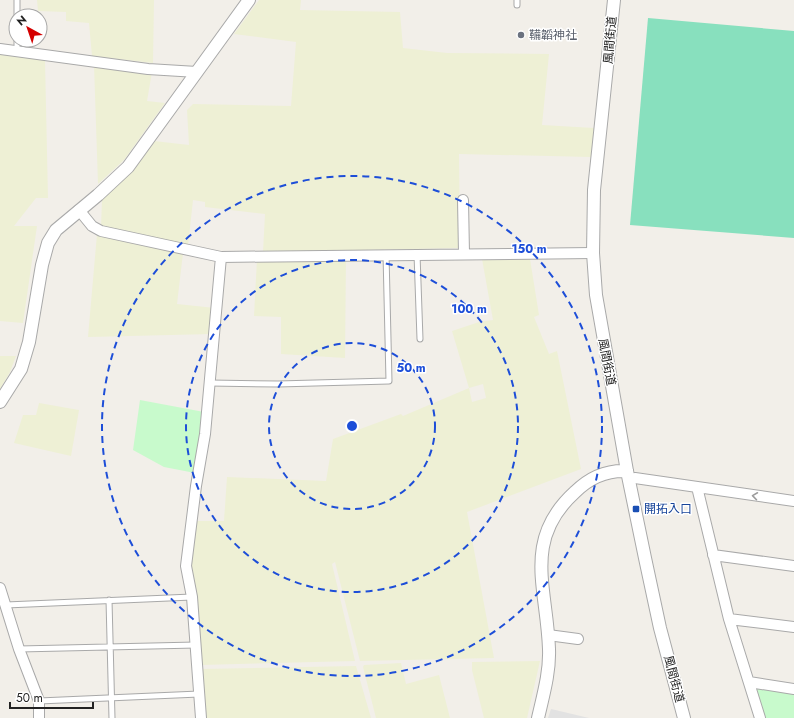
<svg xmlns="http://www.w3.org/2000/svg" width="794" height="718" viewBox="0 0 794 718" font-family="Jost,'Noto Sans JP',sans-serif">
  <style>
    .farmland { fill: #eef0d5; fill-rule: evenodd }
    .park { fill: #c8facc }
    .pitch { fill: #88e0be }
    .parking { fill: #e2e2e2 }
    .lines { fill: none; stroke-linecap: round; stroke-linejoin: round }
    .service-casing { stroke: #a9a9a9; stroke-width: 7 }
    .minor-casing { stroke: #a9a9a9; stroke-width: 12 }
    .tertiary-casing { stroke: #a9a9a9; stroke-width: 14 }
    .service { stroke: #fff; stroke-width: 5 }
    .minor { stroke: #fff; stroke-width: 10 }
    .tertiary { stroke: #fff; stroke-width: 12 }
    .oneway { stroke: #9c9c9c }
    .ring { fill: none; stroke: #1d4ed8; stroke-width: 2; stroke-dasharray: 7 5 }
    .worship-dot { fill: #6b7280; stroke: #fff; stroke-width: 1.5 }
    .transit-dot { fill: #1a4fb4; stroke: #fff; stroke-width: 1.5 }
    .labels { text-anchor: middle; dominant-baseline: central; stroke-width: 3; stroke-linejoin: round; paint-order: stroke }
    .worship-label { font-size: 12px; fill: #5b616d; stroke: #fff; text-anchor: start }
    .street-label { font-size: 12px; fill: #222; stroke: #fff }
    .transit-label { font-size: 12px; fill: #164399; stroke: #fff; text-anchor: start }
    .centre { fill: #1d4ed8; stroke: #fff; stroke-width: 2 }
    .ring-label { font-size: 12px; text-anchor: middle; font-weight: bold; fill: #1d4ed8; stroke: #fff; stroke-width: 3; stroke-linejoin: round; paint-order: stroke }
  </style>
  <rect width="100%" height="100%" fill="#f2efe9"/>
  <!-- farmland -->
  <path class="farmland" d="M37 0H154L153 63 92 56 89 23 66 21V12L38 11Z
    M259 0H301L300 10 400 12 403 48 447 53 549 54 542 125 594 128 591 157 459 154 460 248 263 252 265 214 205 207V202L193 200 188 246 101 228 102 199 137 165 154 141 189 145 187 110 193 104 291 106 296 42 234 34Z
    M0 53 45 60 48 198H36L14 226H37L23 323 0 321Z
    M94 65 152 72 147 101 165 103 124 160 98 184Z
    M97 234 183 253 177 304 215 308 212 334 88 337Z
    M346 257 345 358 281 354V317L254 316 257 259Z
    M482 259H530L539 315 534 317 549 354 557 351 581 469 467 512 494 658 360 661 335 562 332 564 355 661 201 665 187 572 193 521H224L227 477 326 481 333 439 401 414 403 416 469 388 452 331 479 322 493 320ZM483 384 486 398 472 402 469 388Z
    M0 356H16L10 372 0 389Z
    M39 403 79 410 71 456 14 443 23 415H36Z
    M540 661 527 718H484L472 670V662Z
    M401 663 406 684 439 675 450 718H376L363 667 364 665Z
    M356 666 371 718H206L205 704H202L201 669Z"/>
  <!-- park -->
  <path class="park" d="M140 400 204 412 195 473 164 467 133 450Z
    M758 688 794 693V718H765L756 692Z"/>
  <!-- pitch -->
  <path class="pitch" d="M648 18 794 31V238L630 225Z"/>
  <!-- parking -->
  <path class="parking" d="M551 709 589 718H548Z"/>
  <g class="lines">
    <!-- service casing -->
    <g class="service-casing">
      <path id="service" d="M517 5V0
        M17 16V0
        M17 52V40
        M417 254 420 339
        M210 383 278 384 389 381 386 254
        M109 600 112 718
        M6 605 192 597
        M19 649 196 645
        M39 701 199 694"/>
    </g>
    <!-- minor casing -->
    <g class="minor-casing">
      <path id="minor" d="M0 49 148 69 197 72
        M463 200 464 254
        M79 210 92 226 101 231 221 257 593 253
        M629 480 635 478 794 501
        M697 487 729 619 760 718
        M713 555 794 566
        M0 588 19 649 39 701V718
        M729 619 794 627
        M548 635 578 639
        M749 682 794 689
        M201 718 192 597 186 566 196 486 205 434 221 257"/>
    </g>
    <!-- tertiary casing -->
    <g class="tertiary-casing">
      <path id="tertiary" d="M614 0 594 190 593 253 596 295 627 471 645 558 660 628 684 718
        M0 402 21 369 29 342 42 265 48 243 56 230 98 195 128 167 249 0
        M538 718C543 696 550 672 549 649 547 588 522 540 575 492 589 478 607 470 627 471"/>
    </g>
    <!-- service -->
    <use href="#service" class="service"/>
    <!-- minor -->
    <use href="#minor" class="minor"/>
    <!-- tertiary -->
    <use href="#tertiary" class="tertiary"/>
  </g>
  <!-- one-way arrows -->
  <defs><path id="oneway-chevron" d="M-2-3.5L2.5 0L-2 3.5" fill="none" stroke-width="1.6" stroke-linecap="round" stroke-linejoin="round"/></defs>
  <use class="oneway" href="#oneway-chevron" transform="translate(755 496) rotate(-172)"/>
  <!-- distance rings -->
  <g class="ring">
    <circle cx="352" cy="426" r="83"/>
    <circle cx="352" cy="426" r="166"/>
    <circle cx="352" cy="426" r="250"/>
  </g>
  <!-- markers -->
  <circle class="worship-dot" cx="521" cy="35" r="4"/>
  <rect class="transit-dot" x="632" y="505" width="8" height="8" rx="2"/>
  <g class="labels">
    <!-- worship labels -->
    <g class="worship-label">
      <text x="529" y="35">鞴韜神社</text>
    </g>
    <!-- street labels -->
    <g class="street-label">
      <text transform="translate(610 40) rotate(-85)">風間街道</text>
      <text transform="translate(607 362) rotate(79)">風間街道</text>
      <text transform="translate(674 679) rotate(75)">風間街道</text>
    </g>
    <!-- transit labels -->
    <g class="transit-label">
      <text x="644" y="509">開拓入口</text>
    </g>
  </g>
  <circle cx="352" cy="426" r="6" class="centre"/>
  <g class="ring-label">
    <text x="529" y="253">150 m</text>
    <text x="469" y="313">100 m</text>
    <text x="411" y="372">50 m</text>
  </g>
  <!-- north arrow -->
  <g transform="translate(28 28) rotate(320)"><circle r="19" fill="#ffffff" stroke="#a7a7a7"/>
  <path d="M0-3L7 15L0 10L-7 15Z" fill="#d40000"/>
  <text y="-6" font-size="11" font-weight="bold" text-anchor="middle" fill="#222222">N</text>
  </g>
  <!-- scale -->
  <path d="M10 702v6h83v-6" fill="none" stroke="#222222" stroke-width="2"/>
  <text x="16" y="702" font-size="12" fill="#222222" stroke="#ffffff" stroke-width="3" paint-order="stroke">50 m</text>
</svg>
